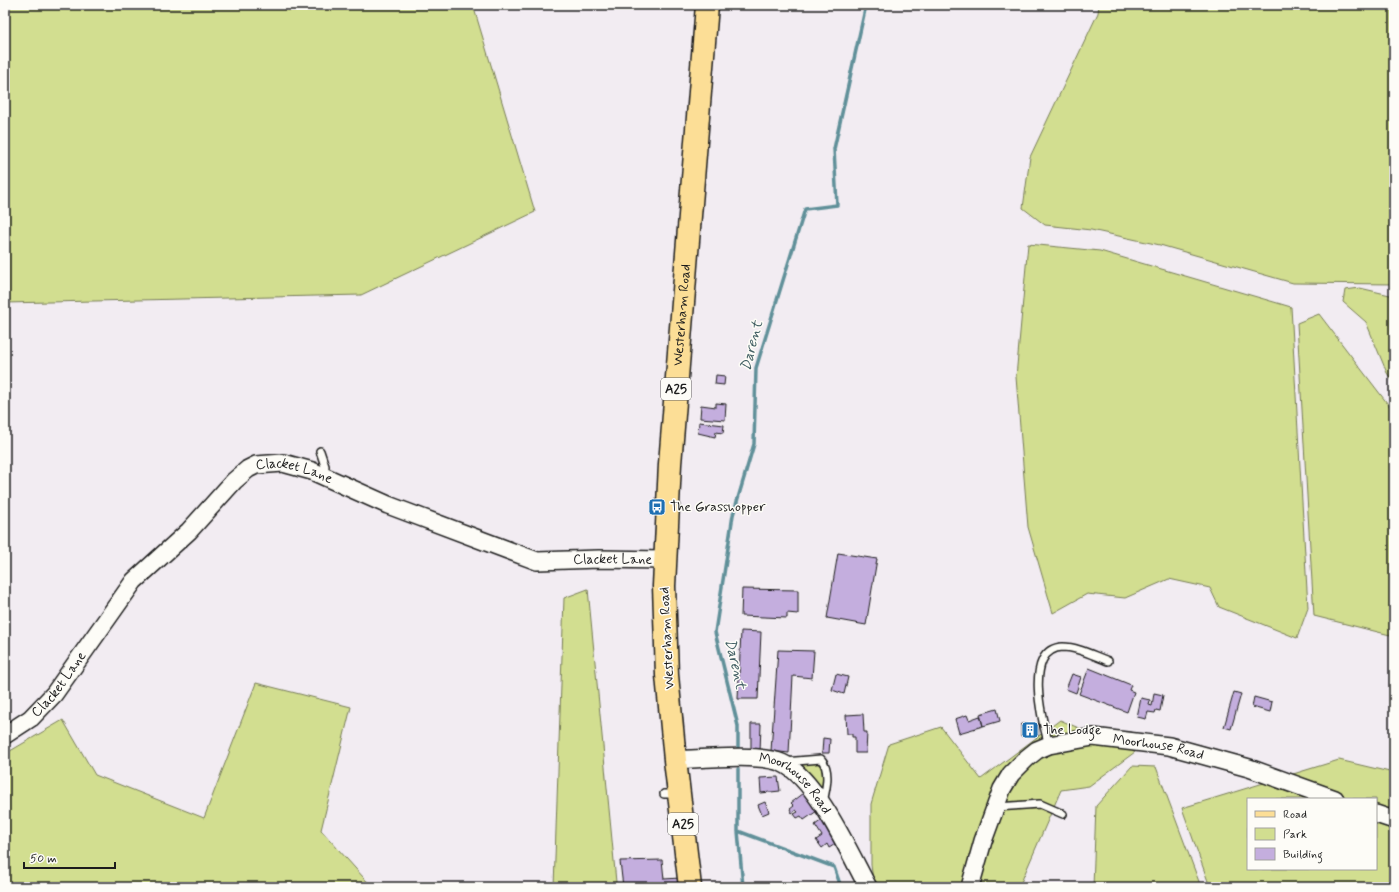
<svg xmlns="http://www.w3.org/2000/svg" width="1399" height="892" viewBox="0 0 1399 892" font-family="Mynerve,sans-serif">
  <style>
    .green { fill: #d2de90; stroke: #777d56; fill-rule: evenodd }
    .lines { fill: none; stroke-linecap: round; stroke-linejoin: round }
    .stream { stroke: #619099; stroke-width: 3.5 }
    .building { fill: #c4aede; stroke: #1c1c1c }
    .service-casing { stroke: #1c1c1c; stroke-width: 10 }
    .tertiary-casing { stroke: #1c1c1c; stroke-width: 20 }
    .primary-casing { stroke: #1c1c1c; stroke-width: 25 }
    .service { stroke: #fdfcf7; stroke-width: 7 }
    .tertiary { stroke: #fdfcf7; stroke-width: 17 }
    .primary { stroke: #fcde96; stroke-width: 22 }
    .labels { text-anchor: middle; dominant-baseline: central; stroke-width: 3; stroke-linejoin: round; paint-order: stroke }
    .shield { fill: #fdfcf7; stroke: #605f5e; stroke-width: 1 }
    .shield-label { font-size: 13px; font-weight: bold; fill: #1c1c1c }
    .street-label { font-size: 14px; fill: #1c1c1c; stroke: #fdfcf7 }
    .poi-label { font-size: 14px; fill: #1c1c1c; stroke: #fdfcf7; text-anchor: start }
    .water-label { font-size: 15px; font-style: italic; fill: #446065; stroke: #fdfcf7 }
  </style>
  <rect width="100%" height="100%" fill="#f2ecf2"/>
  <filter id="ink" filterUnits="userSpaceOnUse"><feTurbulence type="fractalNoise" baseFrequency=".025" numOctaves="2"/><feDisplacementMap in="SourceGraphic" scale="8" xChannelSelector="R" yChannelSelector="G"/><feConvolveMatrix kernelMatrix="1 2 1 2 8 2 1 2 1" color-interpolation-filters="sRGB"/></filter>
  <g filter="url(#ink)">
    <!-- green -->
    <path class="green" d="M5 5H473L535 212 361 295 5 303Z
      M1099 5H1394V284L1293 283 1160 245 1091 230 1045 225 1023 208 1030 157 1098 13Z
      M1028 244 1100 251 1291 307 1308 608 1297 638 1219 607 1210 588 1169 579 1125 598 1087 594 1053 613 1028 527 1016 377Z
      M1360 288 1394 296V383L1387 373 1366 322 1343 302 1345 290Z
      M1319 314 1394 412V636L1314 616 1297 323Z
      M588 589 616 882 615 887H554L564 598Z
      M256 683 351 707 321 830 372 887H5V754L63 720 95 775 204 818Z
      M1060 720 1135 752 1089 786 1061 790 1019 887H874L871 865V804L889 744 941 727 981 779Z
      M1339 760 1394 773V887H1210L1182 808ZM1248 799H1376V869H1248Z
      M817 763 821 767 824 786 821 791 793 764Z
      M1132 766 1156 767 1201 887H1093L1096 806Z"/>
    <g class="lines">
      <!-- stream -->
      <path class="stream" d="M738 747V726L715 632 733 515 754 444 756 368 805 209 837 205 834 149 866 5
        M738 769V831L743 887
        M738 831 834 867 841 887"/>
    </g>
    <!-- building -->
    <path class="building" d="M716 375 725 376 724 385 715 384Z
      M716 403 726 404 725 420 700 418 701 405 716 407Z
      M699 422 724 425 723 433 716 432 715 437 698 433Z
      M838 553 877 559 866 625 827 618Z
      M742 589 798 590V614L787 613V618L741 616Z
      M741 631 761 632 758 699H738Z
      M778 650 814 651 812 678 793 676 789 753 771 751Z
      M1089 668 1131 685 1129 690 1134 692 1127 712 1079 694Z
      M836 674 848 677 844 694 832 690Z
      M1072 674 1081 677 1076 693 1066 689Z
      M1234 692 1241 694 1231 729 1224 727Z
      M1154 693 1163 695 1160 711 1156 710 1155 713 1148 712 1146 719 1137 717 1141 698 1150 700 1149 705 1152 706Z
      M1254 697 1272 702 1270 712 1252 707Z
      M997 709 1000 721 983 726 980 714Z
      M863 714 864 732H867L866 753H855V737H852V734H847L846 715Z
      M967 715 969 720 980 716 983 726 959 733 955 719Z
      M751 724H761L760 752 751 751Z
      M1021 724H1039L1038 736H1021Z
      M823 738 830 739 829 753H822Z
      M778 777 780 791 761 793 760 778Z
      M804 793 817 811 804 820 801 816 797 818 794 814 798 812 796 810 792 813 790 809 794 806 791 803Z
      M765 802 769 812 762 815 758 805Z
      M822 820 837 843 829 848 827 844 822 848 816 840 822 836 815 825Z
      M662 860 664 879 680 878 681 887H623L620 861Z"/>
    <g class="lines">
      <!-- service casing -->
      <g class="service-casing">
        <path id="service" d="M320 451 325 466 324 476
          M1049 745C1043 724 1022 648 1063 647 1078 647 1094 656 1108 661
          M784 762 821 759C831 770 826 789 823 802
          M664 794H677
          M996 807 1040 804 1063 814"/>
      </g>
      <!-- tertiary casing -->
      <g class="tertiary-casing">
        <g id="tertiary">
          <path id="s1" d="M5 735 31 718 54 694 134 581 189 531 234 481 248 469 256 465 283 463 312 471 388 505 537 561 599 559 664 560"/>
          <path id="s2" d="M675 760C701 759 760 753 782 763 816 778 850 854 868 887"/>
          <path d="M1376 814 1394 820"/>
          <path id="s3" d="M970 887 983 841 1002 789 1011 774 1027 758 1037 750 1049 745 1093 737 1169 746 1249 768 1335 799"/>
        </g>
      </g>
      <!-- primary casing -->
      <g class="primary-casing">
        <g id="primary">
          <path id="s4" d="M690 887 675 760 667 675 664 586 670 464 707 5"/>
        </g>
      </g>
      <!-- service -->
      <use href="#service" class="service"/>
      <!-- tertiary -->
      <use href="#tertiary" class="tertiary"/>
      <!-- primary -->
      <use href="#primary" class="primary"/>
    </g>
  </g>
  <!-- icons -->
  <defs>
    <g id="bus-square" transform="scale(0.9)"><rect x="-9" y="-9" width="18" height="18" rx="4" fill="#1f6fb2" stroke="#fdfcf7"/><path d="M-5-6H5V4H4V6H2V4H-2V6H-4V4H-5ZM-3.5-4V0h7V-4ZM-3.5 1.2v1.5H-2V1.2ZM2 1.2v1.5H3.5V1.2Z" fill="#fff"/></g>
    <g id="building-square" transform="scale(0.9)"><rect x="-9" y="-9" width="18" height="18" rx="4" fill="#1f6fb2" stroke="#fdfcf7"/><path d="M-4-6H4V6H1V3H-1V6H-4ZM-2.5-4.3h1.7v1.8h-1.7ZM.8-4.3h1.7v1.8H.8ZM-2.5-1h1.7V.8h-1.7ZM.8-1h1.7V.8H.8Z" fill="#fff"/></g>
  </defs>
  <g fill-rule="evenodd">
    <use href="#bus-square" x="657" y="507"/>
    <use href="#building-square" x="1030" y="730"/>
  </g>
  <g class="labels">
    <!-- shield labels -->
    <g class="shield">
      <rect x="661" y="378" width="30" height="22" rx="3"/>
      <rect x="668" y="813" width="30" height="22" rx="3"/>
    </g>
    <g class="shield-label">
      <text x="676" y="389">A25</text>
      <text x="683" y="824">A25</text>
    </g>
    <!-- street labels -->
    <g class="street-label">
      <text stroke="none"><textPath href="#s4" startOffset="574">Westerham Road</textPath></text>
      <text stroke="none"><textPath href="#s1" startOffset="411">Clacket Lane</textPath></text>
      <text stroke="none"><textPath href="#s1" startOffset="747">Clacket Lane</textPath></text>
      <text transform="translate(667 638) rotate(-93)">Westerham Road</text>
      <text stroke="none"><textPath href="#s1" startOffset="75">Clacket Lane</textPath></text>
      <text stroke="none"><textPath href="#s3" startOffset="280">Moorhouse Road</textPath></text>
      <text stroke="none"><textPath href="#s2" startOffset="130">Moorhouse Road</textPath></text>
    </g>
    <!-- poi labels -->
    <g class="poi-label">
      <text x="670" y="507">The Grasshopper</text>
      <text x="1043" y="730">The Lodge</text>
    </g>
    <!-- water labels -->
    <g class="water-label">
      <text transform="translate(752 346) rotate(-76)">Darent</text>
      <text transform="translate(735 664) rotate(77)">Darent</text>
    </g>
  </g>
  <!-- margin -->
  <rect width="1399" height="892" fill="none" stroke="#fdfcf7" stroke-width="20"/>
  <rect x="10" y="10" width="1379" height="872" fill="none" stroke="#1c1c1c" stroke-width="1.5" filter="url(#ink)"/>
  <!-- legend -->
  <rect x="1247" y="798" width="130" height="72" fill="#fdfcf7" stroke="#a3a29f"/>
  <rect x="1255" y="811" width="20" height="6" fill="#fcde96" stroke="#a3a29f"/>
  <text x="1283" y="818" font-size="12" fill="#1c1c1c">Road</text>
  <rect x="1255" y="828" width="20" height="12" fill="#d2de90" stroke="#a3a29f"/>
  <text x="1283" y="838" font-size="12" fill="#1c1c1c">Park</text>
  <rect x="1255" y="848" width="20" height="12" fill="#c4aede" stroke="#a3a29f"/>
  <text x="1283" y="858" font-size="12" fill="#1c1c1c">Building</text>
  <!-- scale -->
  <path d="M24 862v6h91v-6" fill="none" stroke="#1c1c1c" stroke-width="2"/>
  <text x="30" y="862" font-size="12" fill="#1c1c1c" stroke="#fdfcf7" stroke-width="3" paint-order="stroke">50 m</text>
</svg>
